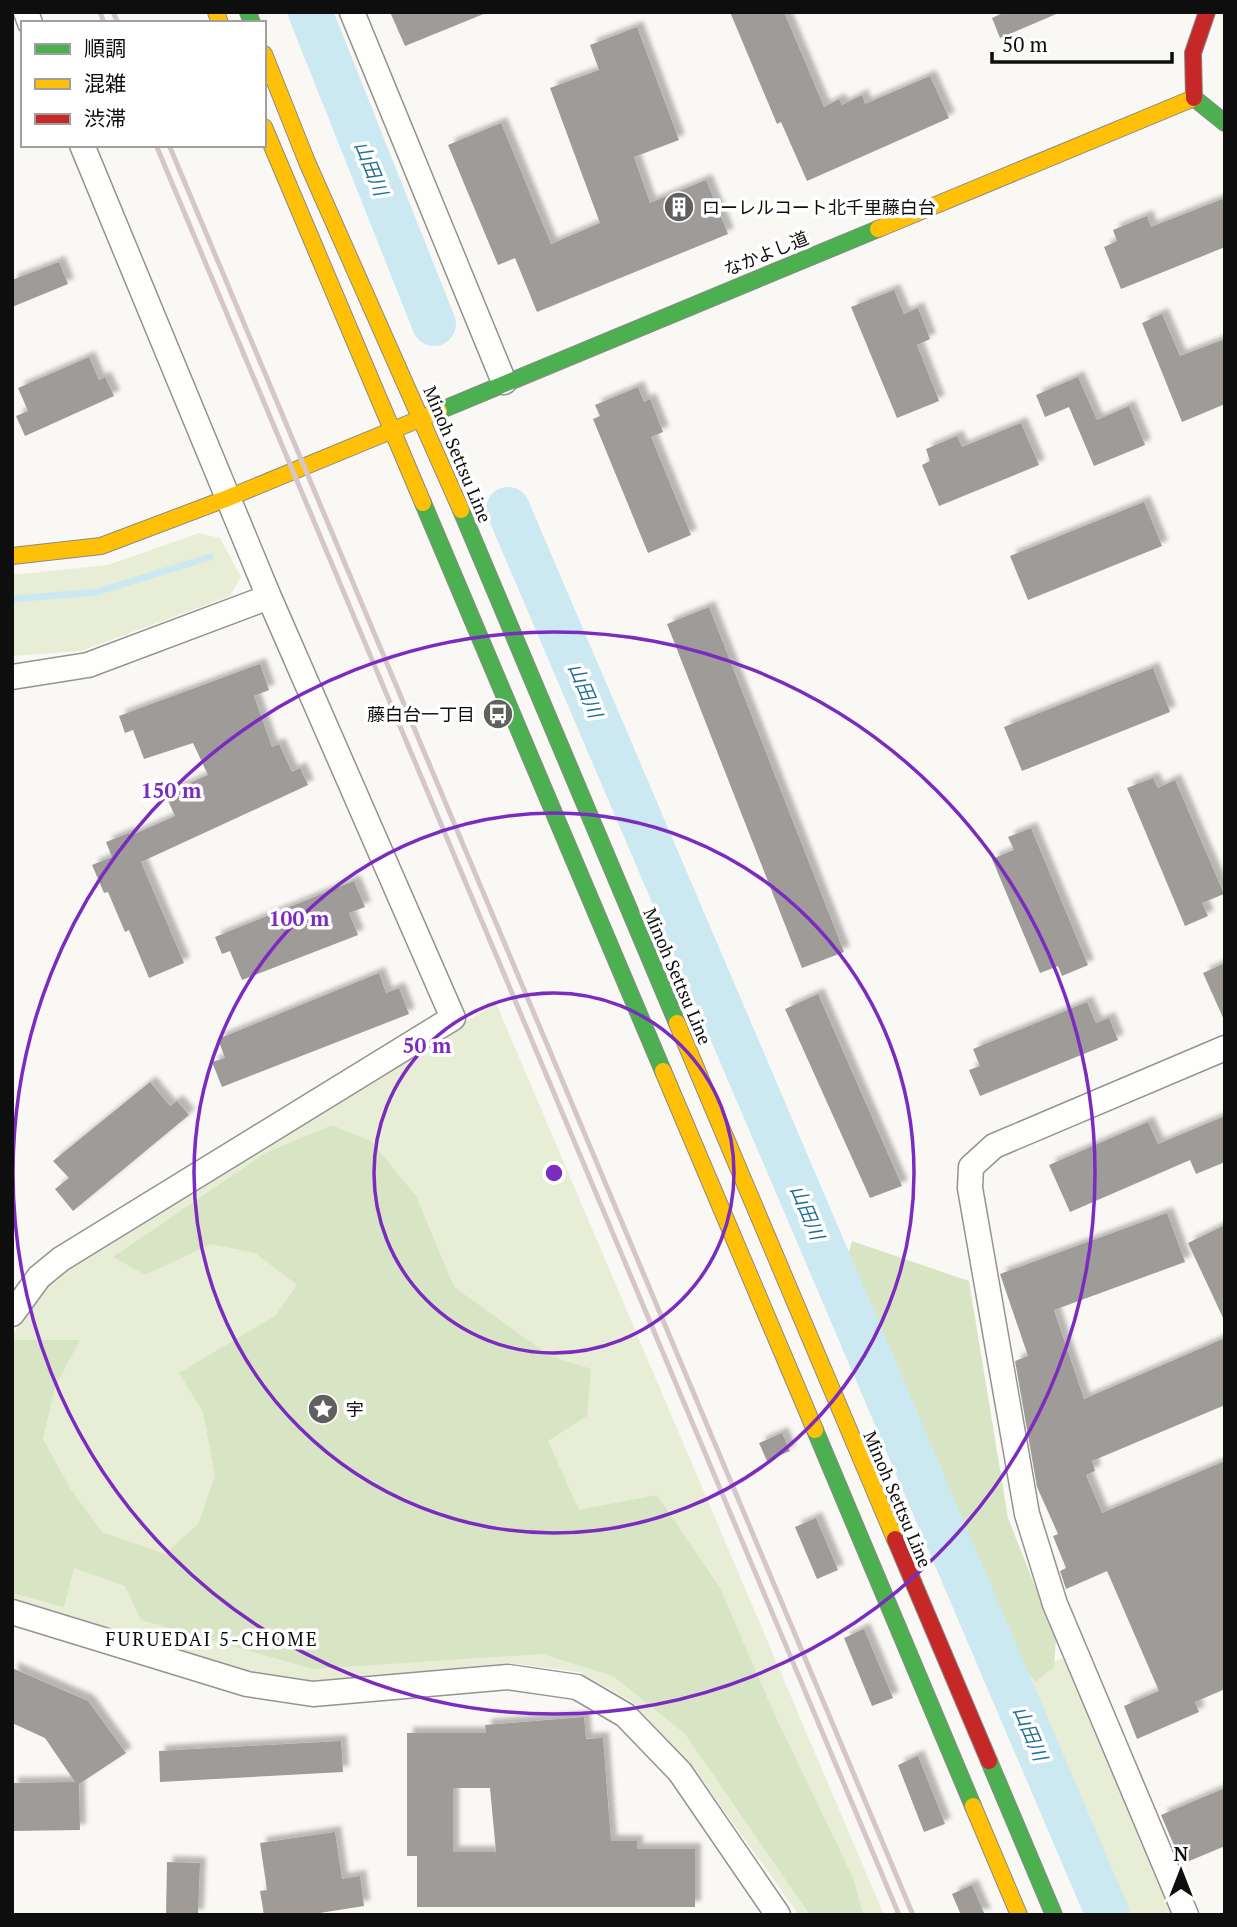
<svg xmlns="http://www.w3.org/2000/svg" width="1237" height="1927" viewBox="0 0 1237 1927" font-family="'PT Serif','Noto Sans JP',serif">
  <style>
    .green { fill: #e7eed5 }
    .forest { fill: #d8e5c4 }
    .lines { fill: none; stroke-linecap: round; stroke-linejoin: round }
    .stream { stroke: #cce9f2; stroke-width: 7 }
    .river { stroke: #cce9f2; stroke-width: 44 }
    .building { fill: #9e9b99; fill-rule: evenodd; filter: url(#shadow) }
    .street-casing { stroke: #949392; stroke-width: 27 }
    .fast-casing { stroke: #8b8a88; stroke-width: 18 }
    .slow-casing { stroke: #8b8a88; stroke-width: 18 }
    .jam-casing { stroke: #8b8a88; stroke-width: 18 }
    .street { stroke: #fefefd; stroke-width: 24 }
    .fast { stroke: #4caf50; stroke-width: 16 }
    .slow { stroke: #ffc107; stroke-width: 16 }
    .jam { stroke: #c62828; stroke-width: 16 }
    .rail { stroke: #d5c7c9; stroke-width: 5 }
    .ring { fill: none; stroke: #7b2cbf; stroke-width: 3.5 }
    .labels { text-anchor: middle; dominant-baseline: central; stroke-width: 7; stroke-linejoin: round; paint-order: stroke }
    .poi-label { font-size: 18px; fill: #0e0e0e; stroke: #fff; text-anchor: start }
    .street-label { font-size: 18px; fill: #0e0e0e; stroke: #fff }
    .water-label { font-size: 19px; font-style: italic; fill: #227195; stroke: #fff }
    .neighbourhood-label { font-size: 19px; letter-spacing: 2px; fill: #0e0e0e; stroke: #fff }
    .centre { fill: #7b2cbf; stroke: #fff; stroke-width: 3.5 }
    .ring-label { font-size: 21px; text-anchor: middle; font-weight: bold; fill: #7b2cbf; stroke: #fff; stroke-width: 7; stroke-linejoin: round; paint-order: stroke }
  </style>
  <defs>
    <filter id="shadow"><feDropShadow dx="6" dy="-6" stdDeviation="2" flood-color="#0004"/></filter>
  </defs>
  <rect width="100%" height="100%" fill="#faf8f4"/>
  <!-- green -->
  <path class="green" d="M199 533 220 538 241 577 230 596 81 651 12 656V575L108 565Z
    M496 1003 884 1915H799L692 1766 632 1702 579 1672 508 1663 314 1682 248 1672 12 1602V1336L43 1289 67 1270Z
    M1064 1657 1174 1915H1126L1021 1677Z"/>
  <!-- forest -->
  <path class="forest" d="M332 1125 371 1141 416 1196 454 1287 550 1356 591 1369 587 1416 548 1441 579 1510 657 1495 720 1588 773 1711 854 1880 863 1915H810L685 1734 613 1676 542 1654 313 1669 141 1620 125 1586 74 1568 64 1607 12 1593 14 1340H80L55 1387 43 1439 70 1488 102 1532 165 1554 198 1524 215 1476 203 1412 179 1373 276 1315 297 1285 255 1253 211 1244 145 1275 113 1257 265 1153Z
    M852 1241 969 1281 1008 1518 1056 1639 1054 1667 1036 1682 1011 1652 847 1259Z"/>
  <g class="lines">
    <!-- stream -->
    <path class="stream" d="M12 599 97 592 210 557"/>
    <!-- river -->
    <path class="river" d="M310 12 434 324
      M508 509 1108 1915"/>
  </g>
  <!-- building -->
  <path class="building" d="M390 12H486V13L405 46Z
    M730 12H784L824 107 839 99 842 105 862 95 865 104 930 76 949 118 807 181 781 122 777 124Z
    M1006 12H1061L1000 38 992 18Z
    M637 27 679 140 634 157 650 203 706 180 728 234 537 312 515 258 498 265 448 145 501 123 551 244 600 223 550 88 599 70 590 45Z
    M1225 198V247L1121 289 1104 247 1117 241 1113 230 1147 216 1151 227Z
    M59 262 68 284 12 307V280Z
    M894 290 904 314 918 308 930 339 917 345 939 401 897 418 851 307Z
    M1162 314 1180 356 1225 339V404L1182 422 1142 323Z
    M89 357 99 380 105 377 114 396 25 436 16 416 28 411 18 388Z
    M1078 377 1097 420 1129 406 1145 445 1094 466 1069 407 1045 417 1036 395Z
    M638 387 644 402 650 399 663 432 651 437 691 535 648 553 593 419 600 416 595 405Z
    M1021 423 1039 465 939 506 922 465 930 461 926 449 957 436 962 447Z
    M1144 502 1162 546 1028 600 1010 556Z
    M709 607 844 952 802 968 667 624Z
    M260 664 269 690 254 696 272 747 279 744 292 772 300 768 308 785 141 862 184 963 149 978 129 930 125 932 108 892 104 893 92 865 112 857 106 842 129 833 130 836 175 816 165 794 208 775 193 743 144 759 133 730 125 733 119 716Z
    M1153 668 1170 712 1022 771 1004 727Z
    M1153 778 1158 788 1175 780 1224 894 1202 903 1208 916 1185 926 1127 788Z
    M1031 828 1088 965 1062 976 1058 966 1040 973 992 859 1014 850 1008 837Z
    M354 881 365 907 349 913 358 935 242 980 230 951 222 954 215 937Z
    M1225 963V1022L1203 973Z
    M379 973 386 993 399 988 409 1014 222 1087 212 1062 225 1058 218 1039Z
    M818 994 902 1186 870 1198 785 1009Z
    M1087 1002 1096 1023 1109 1018 1118 1040 980 1096 969 1070 980 1066 973 1049Z
    M150 1082 170 1106 177 1101 189 1115 73 1211 55 1189 69 1178 53 1161Z
    M1225 1116V1162L1196 1174 1190 1160 1070 1212 1049 1165 1148 1122 1158 1144Z
    M1167 1213 1185 1262 1054 1310 1084 1399 1225 1338V1405L1092 1461 1095 1471 1086 1475 1102 1513 1225 1461V1689L1195 1702 1199 1712 1137 1739 1124 1706 1159 1691 1107 1571 1066 1589 1060 1571 1066 1568 1053 1536 1058 1534 1037 1487 1015 1361 1028 1356 1000 1274Z
    M1225 1225V1322L1188 1243Z
    M782 1433 790 1451 767 1461 759 1443Z
    M816 1518 838 1570 817 1579 795 1527Z
    M864 1629 893 1698 872 1706 844 1638Z
    M12 1668 88 1701 126 1753 79 1784 80 1830 12 1831V1783L75 1782 45 1738 12 1723Z
    M584 1717 586 1739 603 1738 611 1841H637V1849H695V1907H417V1856H407V1733H486L485 1725ZM453 1788H490L496 1852H453Z
    M341 1741 343 1772 160 1782 159 1751Z
    M918 1756 945 1824 924 1832 898 1765Z
    M1225 1788V1846L1182 1864 1161 1815Z
    M335 1832 342 1879 360 1876 364 1906 307 1915H264L260 1891 267 1890 260 1843Z
    M167 1862 200 1863 198 1915H166Z
    M972 1885 985 1915H961L952 1894Z"/>
  <g class="lines">
    <!-- street casing -->
    <g class="street-casing">
      <path id="street" d="M26 12 30 23
        M352 12 504 382
        M12 677 88 665 269 597
        M12 1314 39 1277 61 1259 453 1018 269 597 82 145
        M12 1612 247 1684 313 1694 508 1677 577 1687 625 1715 680 1772 778 1915
        M1186 1915 1055 1604 1027 1514 970 1188 971 1167 994 1146 1225 1048"/>
    </g>
    <!-- fast casing -->
    <g class="fast-casing">
      <path id="fast" d="M248 12 252 23
        M1194 98 1225 123
        M439 411 878 229
        M423 503 663 1071
        M461 510 677 1023
        M815 1430 973 1806
        M989 1761 1054 1915"/>
    </g>
    <!-- slow casing -->
    <g class="slow-casing">
      <path id="slow" d="M216 12 220 23
        M264 54 307 162 461 510
        M264 127 423 503
        M878 229 1194 98
        M12 556 101 546 228 498 439 411
        M677 1023 895 1539
        M663 1071 815 1430
        M973 1806 1019 1915"/>
    </g>
    <!-- jam casing -->
    <g class="jam-casing">
      <path id="jam" d="M1194 98 1193 53 1207 12
        M895 1539 989 1761"/>
    </g>
    <!-- street -->
    <use href="#street" class="street"/>
    <!-- fast -->
    <use href="#fast" class="fast"/>
    <!-- slow -->
    <use href="#slow" class="slow"/>
    <!-- jam -->
    <use href="#jam" class="jam"/>
    <!-- rail -->
    <path class="rail" d="M100 12 104 23
      M113 12 118 23
      M156 145 899 1915
      M169 145 913 1915"/>
  </g>
  <!-- distance rings -->
  <g class="ring">
    <circle cx="554" cy="1173" r="180"/>
    <circle cx="554" cy="1173" r="360"/>
    <circle cx="554" cy="1173" r="541"/>
  </g>
  <!-- icons -->
  <defs>
    <g id="building-disc" transform="scale(1.575)"><circle r="9.5" fill="#61605e" stroke="#fff"/><path d="M-4-6H4V6H1V3H-1V6H-4ZM-2.5-4.3h1.7v1.8h-1.7ZM.8-4.3h1.7v1.8H.8ZM-2.5-1h1.7V.8h-1.7ZM.8-1h1.7V.8H.8Z" fill="#fff"/></g>
    <g id="bus-disc" transform="scale(1.575)"><circle r="9.5" fill="#61605e" stroke="#fff"/><path d="M-5-6H5V4H4V6H2V4H-2V6H-4V4H-5ZM-3.5-4V0h7V-4ZM-3.5 1.2v1.5H-2V1.2ZM2 1.2v1.5H3.5V1.2Z" fill="#fff"/></g>
    <g id="sight-disc" transform="scale(1.575)"><circle r="9.5" fill="#61605e" stroke="#fff"/><path d="M0-6L1.8-2.2L6-1.7L2.9 1.2L3.7 5.4L0 3.3L-3.7 5.4L-2.9 1.2L-6-1.7L-1.8-2.2Z" fill="#fff"/></g>
  </defs>
  <g fill-rule="evenodd">
    <use href="#building-disc" x="679" y="207"/>
    <use href="#bus-disc" x="498" y="714"/>
    <use href="#sight-disc" x="323" y="1409"/>
  </g>
  <g class="labels">
    <!-- poi labels -->
    <g class="poi-label">
      <text x="702" y="207">ローレルコート北千里藤白台</text>
      <text x="475" y="714" text-anchor="end">藤白台一丁目</text>
      <text x="346" y="1409">宇</text>
    </g>
    <!-- street labels -->
    <g class="street-label">
      <text transform="translate(766 253) rotate(-22)">なかよし道</text>
      <text transform="translate(458 454) rotate(67)">Minoh Settsu Line</text>
      <text transform="translate(678 976) rotate(67)">Minoh Settsu Line</text>
      <text transform="translate(898 1499) rotate(67)">Minoh Settsu Line</text>
    </g>
    <!-- water labels -->
    <g class="water-label">
      <text transform="translate(372 168) rotate(68)">山田川</text>
      <text transform="translate(586 690) rotate(67)">山田川</text>
      <text transform="translate(808 1212) rotate(67)">山田川</text>
      <text transform="translate(1031 1733) rotate(67)">山田川</text>
    </g>
    <!-- neighbourhood labels -->
    <g class="neighbourhood-label">
      <text x="212" y="1638">FURUEDAI 5-CHOME</text>
    </g>
  </g>
  <circle cx="554" cy="1173" r="10" class="centre"/>
  <g class="ring-label">
    <text x="171" y="798">150 m</text>
    <text x="299" y="926">100 m</text>
    <text x="427" y="1053">50 m</text>
  </g>
  <!-- border -->
  <rect width="1237" height="1927" fill="none" stroke="#0e0e0e" stroke-width="28"/>
  <!-- legend -->
  <rect x="21" y="21" width="245" height="126" fill="#ffffff" stroke="#9f9f9f" stroke-width="2"/>
  <rect x="35" y="44" width="35" height="10" fill="#4caf50" stroke="#9f9f9f" stroke-width="2"/>
  <text x="84" y="56" font-size="21" fill="#0e0e0e">順調</text>
  <rect x="35" y="79" width="35" height="10" fill="#ffc107" stroke="#9f9f9f" stroke-width="2"/>
  <text x="84" y="91" font-size="21" fill="#0e0e0e">混雑</text>
  <rect x="35" y="114" width="35" height="10" fill="#c62828" stroke="#9f9f9f" stroke-width="2"/>
  <text x="84" y="126" font-size="21" fill="#0e0e0e">渋滞</text>
  <!-- north arrow -->
  <g transform="translate(1181 1871)" stroke="#ffffff" stroke-width="5" paint-order="stroke">
  <path d="M0-5L12 26L0 18L-12 26Z" fill="#0e0e0e"/>
  <text y="-10" font-size="19" font-weight="bold" text-anchor="middle" fill="#0e0e0e">N</text>
  </g>
  <!-- scale -->
  <path d="M992 52v10h180v-10" fill="none" stroke="#0e0e0e" stroke-width="3.5"/>
  <text x="1002" y="52" font-size="21" fill="#0e0e0e" stroke="#ffffff" stroke-width="5" paint-order="stroke">50 m</text>
</svg>
